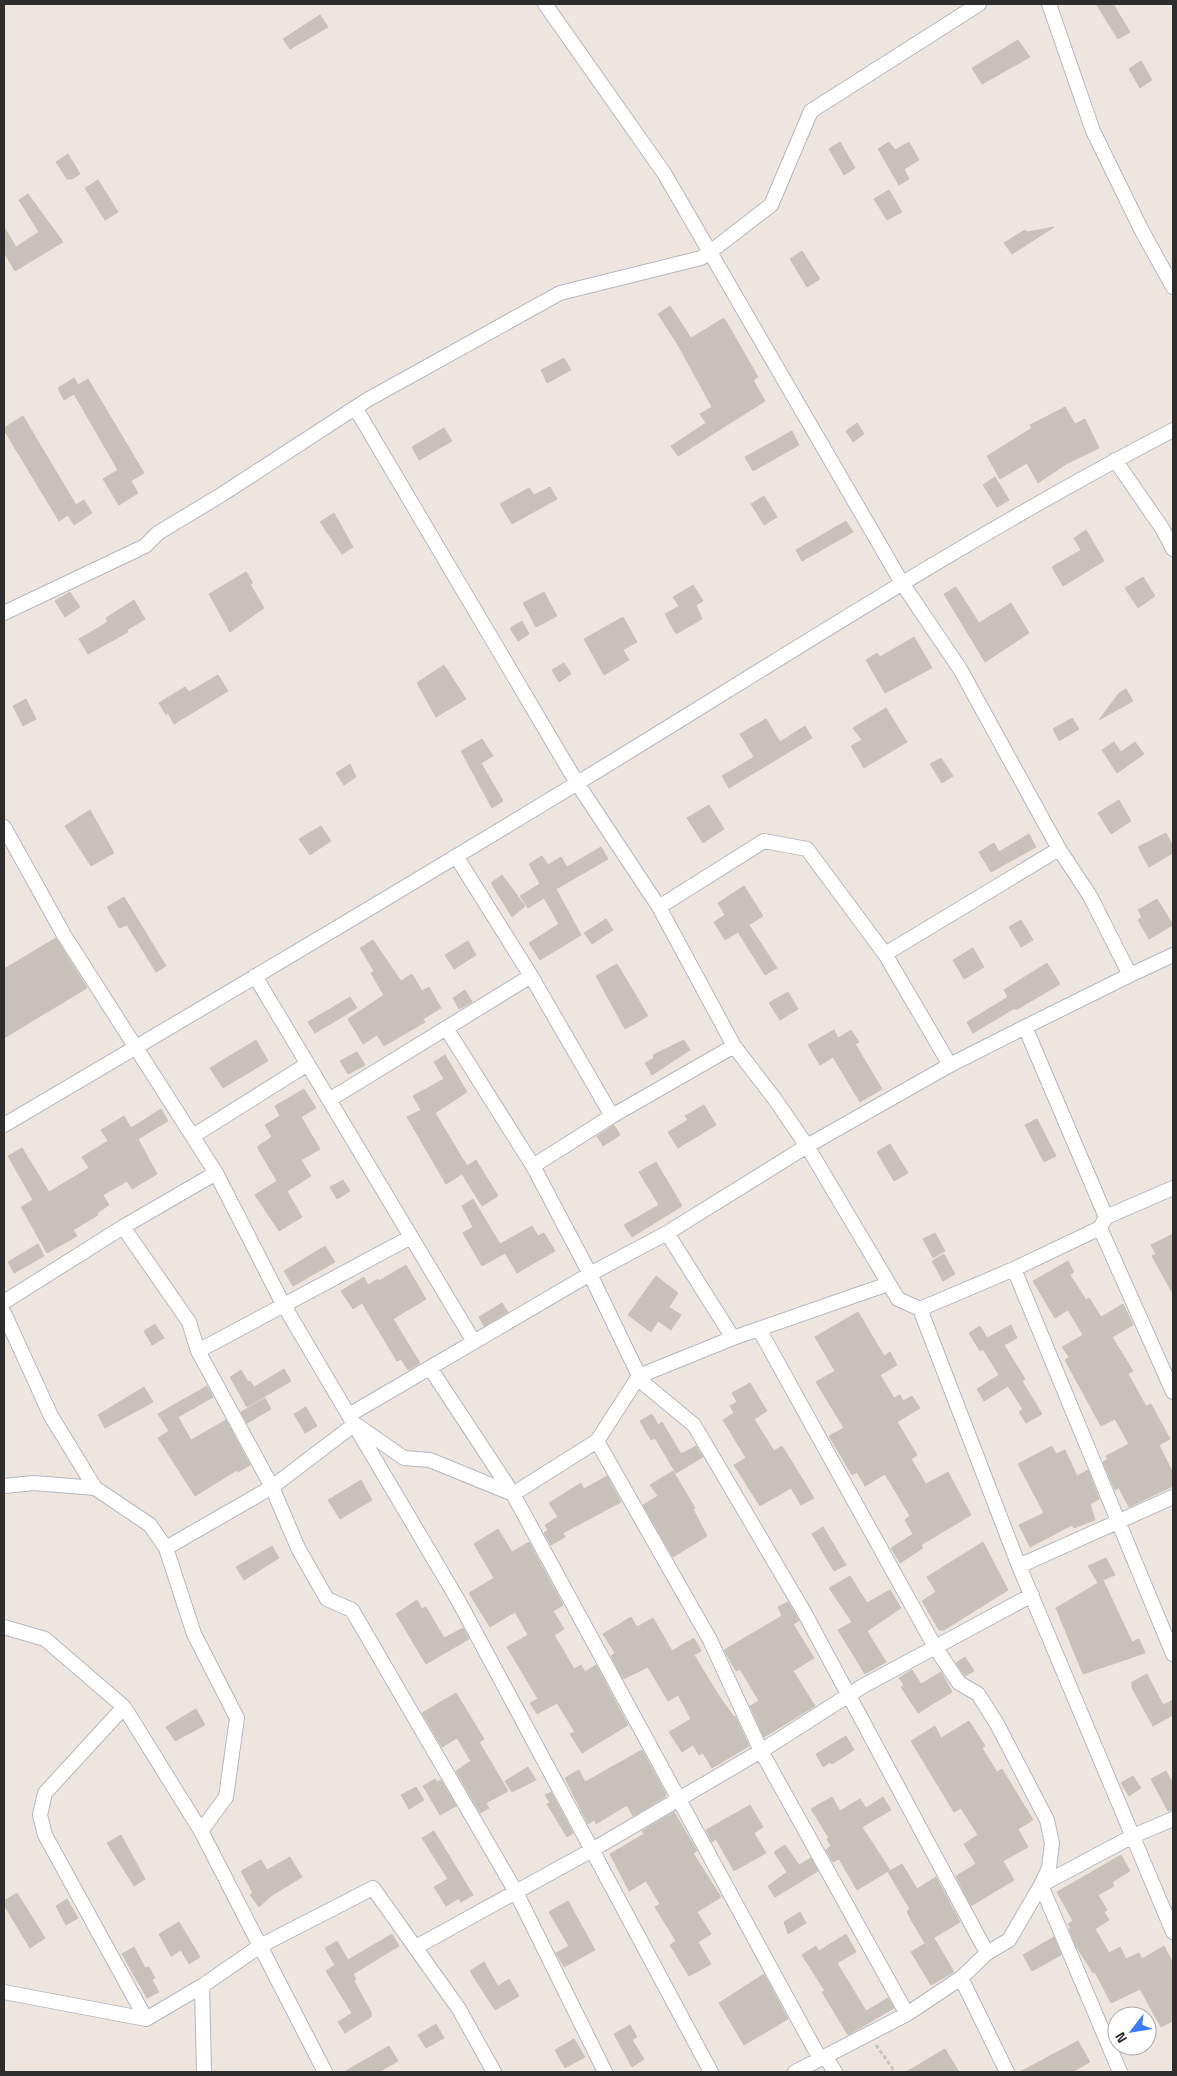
<svg xmlns="http://www.w3.org/2000/svg" width="1177" height="2076" viewBox="0 0 1177 2076" font-family="'Titillium Web',sans-serif">
  <style>
    .building { fill: #c8c1ba; stroke: #cbc1b8 }
    .lines { fill: none; stroke-linecap: round; stroke-linejoin: round }
    .street-casing { stroke: #b3b7c1; stroke-width: 16 }
    .path { stroke: #c4c4c4; stroke-width: 3; stroke-dasharray: 4 2.5; stroke-linecap: butt }
    .street { stroke: #fff; stroke-width: 14 }
  </style>
  <rect width="100%" height="100%" fill="#efe5df"/>
  <!-- building -->
  <path class="building" d="M1096 4H1113L1130 32 1118 39Z
    M320 15 328 27 290 49 283 39Z
    M1018 40 1030 57 982 84 972 68Z
    M1141 61 1152 80 1140 88 1129 69Z
    M840 142 855 168 844 175 829 149Z
    M889 142 895 150 909 142 919 160 904 169 909 179 899 185 878 149Z
    M68 154 80 174 72 179H67L56 162Z
    M98 180 118 212 105 220 85 188Z
    M889 190 902 212 887 220 874 199Z
    M28 194 63 242 15 271 4 252V227L16 247 39 232 19 200Z
    M1054 227 1012 254 1004 243 1025 230 1027 232Z
    M802 251 820 279 807 287 790 259Z
    M670 306 691 338 724 318 758 377 753 380 765 401 678 456 671 446 706 423 700 414 712 407 678 345 658 314Z
    M564 358 571 370 547 383 541 370Z
    M74 378 78 385 88 379 144 473 131 481 138 493 119 505 103 479 118 470 74 394 64 400 58 388Z
    M1065 407 1075 424 1085 419 1099 448 1066 464 1038 483 1027 463 1000 479 987 456 1032 428 1030 425Z
    M23 416 76 505 84 500 92 513 74 525 68 515 59 521 4 430V428Z
    M857 423 864 434 853 442 846 431Z
    M444 428 452 441 419 460 412 447Z
    M792 431 799 445 753 471 745 457Z
    M995 477 1009 500 997 507 983 485Z
    M550 487 557 499 512 524 500 504 529 488 534 495Z
    M764 496 777 517 764 525 751 504Z
    M334 513 353 547 342 554 320 522Z
    M846 521 853 532 802 561 796 550Z
    M1086 530 1104 561 1063 586 1052 567 1081 550 1074 538Z
    M246 572 253 583 250 584 264 608 230 632 209 594Z
    M1143 577 1155 596 1138 608 1125 588Z
    M693 585 703 601 696 605 702 619 676 634 665 614 679 606 673 597Z
    M956 587 979 623 1011 603 1029 633 985 662 944 594Z
    M70 592 80 607 65 617 55 601Z
    M544 592 557 616 536 627 523 603Z
    M134 600 145 619 127 630 128 632 88 654 79 639 108 622 106 618Z
    M623 617 637 642 623 650 629 660 604 675 584 639Z
    M522 621 529 634 518 641 510 628Z
    M914 637 932 668 885 693 866 660 877 653 880 657Z
    M564 663 571 674 559 682 552 670Z
    M444 665 466 699 436 717 417 683Z
    M218 675 228 691 174 724 168 713 166 715 159 703 185 687 189 692Z
    M1126 689 1133 701 1099 720 1119 693Z
    M26 699 36 719 23 726 13 706Z
    M886 708 907 742 864 768 851 746 862 740 853 728Z
    M1072 718 1079 729 1059 741 1053 729Z
    M766 719 780 742 805 726 812 738 729 788 722 776 754 757 740 734Z
    M482 739 493 756 481 763 503 801 492 808 461 751Z
    M1114 742 1121 752 1135 742 1144 754 1117 773 1102 750Z
    M941 758 953 776 942 783 930 764Z
    M350 764 356 777 344 785 336 773Z
    M1119 800 1131 821 1111 834 1098 813Z
    M709 805 724 829 703 843 687 818Z
    M90 810 114 853 91 866 65 826Z
    M321 826 331 841 310 855 299 839Z
    M1166 833 1173 846V853L1149 867 1138 847Z
    M1029 834 1036 847 991 872 979 852 994 843 999 852Z
    M601 847 608 859 556 889 581 935 540 960 529 943 559 924 544 898 528 908 520 896 540 884 529 864 542 856 548 865 561 857 567 867Z
    M502 875 525 906 512 917 491 883Z
    M744 886 763 916 749 925 777 968 765 975 738 932 725 940 714 922 725 915 718 903Z
    M124 897 166 966 156 972 127 925 119 928 107 907Z
    M1157 899 1173 925 1149 939 1138 920 1142 917 1138 910Z
    M606 919 613 930 592 944 584 933Z
    M1021 920 1033 940 1021 947 1009 927Z
    M56 938 87 988 4 1038V969Z
    M373 940 401 981 412 974 422 991 429 987 441 1008 423 1019 425 1022 384 1046 377 1035 363 1044 348 1019 384 995 371 973 374 971 360 948Z
    M468 941 476 955 454 969 445 955Z
    M973 948 984 967 964 979 953 960Z
    M1047 963 1060 984 1016 1010 1015 1008 973 1033 967 1022 1008 997 1004 990Z
    M617 964 648 1016 625 1029 596 976Z
    M465 990 472 1002 459 1009 453 998Z
    M788 992 798 1009 780 1020 769 1003Z
    M350 997 357 1008 315 1033 308 1022Z
    M834 1030 838 1038 851 1030 859 1042 855 1044 882 1089 860 1102 833 1057 820 1065 808 1045Z
    M256 1040 268 1061 223 1088 210 1068Z
    M684 1040 690 1050 652 1075 645 1063 654 1058 653 1055Z
    M357 1052 365 1065 348 1074 340 1061Z
    M445 1055 467 1092 435 1113 467 1166 476 1160 498 1196 482 1206 462 1174 446 1184 407 1117 421 1110 413 1096 444 1079 434 1062Z
    M304 1089 316 1108 301 1117 320 1149 301 1160 311 1176 287 1191 302 1217 279 1231 255 1195 277 1181 257 1147 272 1137 265 1125 280 1116 275 1106Z
    M704 1105 716 1125 678 1148 668 1132 688 1120 685 1116Z
    M161 1109 168 1121 138 1139 157 1174 132 1189 127 1181 103 1195 109 1205 97 1213 98 1215 73 1230 77 1236 47 1253 21 1207 33 1200 8 1156 22 1148 49 1192 89 1168 82 1157 108 1141 101 1130 124 1116 131 1128Z
    M1037 1119 1056 1156 1044 1162 1025 1125Z
    M614 1125 620 1135 603 1146 597 1136Z
    M890 1144 908 1173 894 1181 877 1152Z
    M656 1162 682 1206 632 1237 624 1225 659 1205 639 1172Z
    M343 1180 350 1191 337 1199 330 1187Z
    M473 1199 500 1244 532 1226 538 1236 544 1233 555 1251 517 1273 505 1253 482 1266 463 1233 473 1227 462 1206Z
    M935 1233 945 1251 933 1258 923 1239Z
    M1173 1234V1294L1152 1256 1156 1254 1151 1245Z
    M38 1244 44 1256 14 1273 8 1262Z
    M325 1246 335 1262 293 1286 284 1271Z
    M944 1254 955 1274 943 1281 932 1261Z
    M1068 1261 1074 1272 1070 1275 1086 1300 1089 1298 1101 1317 1123 1304 1133 1325 1112 1337 1133 1371 1128 1374 1146 1406 1151 1404 1170 1439 1159 1445 1173 1473V1486L1129 1507 1119 1488 1115 1490 1103 1462 1108 1459 1106 1456 1129 1444 1115 1419 1101 1426 1065 1360 1069 1357 1062 1347 1083 1335 1068 1310 1055 1318 1033 1281Z
    M406 1265 426 1299 393 1319 420 1363 408 1370 401 1359 397 1361 362 1303 353 1309 341 1291 364 1277 368 1285 378 1279 379 1281Z
    M656 1276 678 1293 669 1307 681 1315 671 1330 658 1321 651 1332 628 1315Z
    M502 1303 508 1312 484 1326 479 1317Z
    M858 1312 884 1356 890 1352 897 1365 880 1375 894 1398 900 1395 903 1401 912 1396 920 1408 897 1422 917 1455 911 1459 926 1484 948 1472 971 1515 921 1545 923 1548 900 1563 891 1548 913 1534 905 1520 910 1516 885 1474 865 1486 857 1472 852 1475 829 1436 844 1428 816 1382 835 1371 815 1337Z
    M155 1324 164 1338 152 1345 144 1331Z
    M1011 1325 1017 1338 1004 1345 1025 1379 1022 1381 1042 1414 1026 1423 1019 1412 1023 1409 1008 1386 984 1401 977 1389 999 1375 983 1349 980 1351 969 1333 980 1326 987 1338Z
    M284 1369 291 1381 247 1407 230 1377 241 1370 248 1382 250 1381 254 1387Z
    M750 1383 767 1411 754 1419 774 1451 782 1446 814 1498 801 1505 791 1488 760 1506 734 1465 746 1458 723 1420 734 1413 730 1406 737 1402 732 1393Z
    M207 1386 213 1397 178 1417 191 1440 226 1420 250 1465 238 1472 237 1470 195 1496 158 1438 169 1431 158 1414Z
    M144 1387 153 1402 105 1428 98 1415Z
    M265 1398 271 1409 247 1423 241 1412Z
    M306 1407 317 1426 305 1433 294 1414Z
    M652 1414 658 1425 662 1422 681 1454 696 1446 703 1457 676 1473 655 1438 651 1440 640 1421Z
    M1052 1446 1056 1454 1065 1450 1077 1476 1088 1470 1099 1499 1090 1504 1095 1520 1074 1528 1072 1525 1030 1547 1019 1525 1044 1513 1018 1464Z
    M673 1471 695 1508 693 1509 707 1536 673 1557 643 1505 658 1496 650 1485Z
    M607 1476 621 1502 563 1533 565 1537 551 1545 544 1533 548 1530 545 1525 558 1517 549 1503 581 1483 584 1489Z
    M361 1480 372 1500 340 1519 328 1500Z
    M823 1527 846 1565 834 1571 812 1534Z
    M498 1529 512 1552 529 1542 563 1605 553 1611 564 1629 554 1635 574 1669 581 1665 585 1672 596 1665 628 1725 582 1753 570 1734 575 1732 557 1703 537 1714 530 1703 538 1699 507 1647 528 1635 515 1612 490 1627 469 1593 494 1578 474 1544Z
    M983 1542 1008 1590 944 1630H939L922 1601 936 1592 927 1577Z
    M272 1546 279 1558 244 1580 236 1567Z
    M1106 1558 1115 1575 1103 1580 1132 1642 1139 1639 1145 1653 1083 1674 1056 1608 1098 1583 1088 1566Z
    M850 1576 867 1603 890 1590 901 1608 867 1631 886 1662 865 1674 838 1630 852 1622 829 1588Z
    M417 1600 422 1609 426 1607 444 1638 463 1628 469 1639 426 1664 396 1614Z
    M788 1602 799 1621 793 1624 814 1658 793 1671 815 1706 764 1737 750 1706 759 1701 740 1669 736 1671 724 1650 782 1616 778 1607Z
    M631 1617 637 1627 653 1618 672 1651 694 1638 701 1651 694 1655 719 1696 734 1717 735 1716 749 1746 712 1768 703 1753 699 1755 693 1745 682 1752 669 1732 691 1719 678 1695 668 1701 648 1667 623 1679 611 1656 615 1653 603 1634Z
    M965 1657 974 1671 965 1676 956 1663Z
    M912 1670 921 1684 941 1672 952 1692 918 1713 901 1687 904 1685 899 1678Z
    M1147 1674 1163 1705 1173 1700V1715L1153 1726 1132 1688V1682Z
    M456 1693 484 1739 479 1742 508 1791 486 1803 489 1808 480 1813 456 1771 471 1761 457 1738 442 1747 422 1713Z
    M196 1709 205 1725 175 1741 166 1727Z
    M969 1721 985 1746 982 1748 997 1772 1002 1769 1033 1820 1018 1829 1028 1847 1003 1861 1014 1880 971 1906 956 1876 976 1864 964 1844 978 1835 961 1808 954 1812 911 1741 935 1726 941 1738Z
    M846 1736 854 1750 832 1764 830 1762 823 1767 816 1754Z
    M642 1750 666 1794 665 1797 633 1816 627 1805 596 1824 594 1820 588 1824 565 1778 579 1770 585 1782Z
    M528 1767 536 1780 512 1792 505 1781Z
    M1166 1771 1173 1784V1810L1168 1811 1151 1779Z
    M1133 1776 1141 1788 1129 1796 1121 1783Z
    M435 1779 437 1782 441 1780 456 1806 440 1815 423 1786Z
    M416 1787 424 1800 409 1809 401 1795Z
    M551 1792 573 1833 567 1837 547 1804 550 1803 545 1795Z
    M832 1797 840 1811 860 1799 866 1808 883 1797 891 1810 862 1827 890 1870 857 1890 839 1859 833 1862 826 1850 831 1846 827 1839 829 1838 811 1809Z
    M750 1805 763 1827 754 1833 766 1853 734 1871 716 1839 712 1842 706 1830Z
    M674 1812 697 1851 693 1853 721 1897 697 1912 711 1934 698 1942 711 1964 689 1976 670 1945 676 1941 655 1907 660 1904 646 1881 629 1891 610 1854 644 1834 642 1831Z
    M434 1831 473 1895 461 1902 459 1898 446 1906 434 1887 448 1879 422 1838Z
    M121 1835 145 1879 134 1886 107 1843Z
    M785 1845 799 1865 811 1858 818 1871 775 1897 768 1886 787 1872 774 1852Z
    M1121 1855 1130 1871 1112 1882 1114 1886 1098 1895 1107 1910 1104 1912 1109 1920 1095 1929 1109 1953 1120 1947 1126 1959 1139 1953 1142 1959 1164 1946 1173 1963V2021L1161 2027 1140 1989 1111 2003 1095 1972 1093 1973 1076 1946 1069 1929 1071 1928 1068 1924 1073 1921 1057 1892Z
    M290 1857 302 1877 271 1896 259 1907 250 1895 253 1893 241 1871 261 1860 267 1870Z
    M902 1864 917 1889 936 1877 960 1922 925 1943 911 1920 907 1911 910 1909 888 1872Z
    M17 1893 45 1938 30 1948 4 1905V1901Z
    M67 1899 78 1918 66 1925 56 1906Z
    M568 1901 595 1950 564 1967 556 1953 569 1946 549 1912Z
    M800 1912 806 1923 788 1934 784 1922Z
    M179 1922 200 1957 189 1964 181 1950 171 1956 159 1934Z
    M392 1934 399 1946 353 1974 356 1979 354 1981 371 2012V2017L345 2033 338 2022 352 2013 326 1971 335 1965 325 1948 337 1941 348 1960Z
    M846 1934 856 1952 837 1963 866 2011 888 1998 894 2008 848 2035 822 1992 825 1991 802 1955 816 1946 819 1951Z
    M1054 1937 1061 1955 1032 1971 1023 1955Z
    M934 1938 954 1972 931 1985 911 1952Z
    M134 1947 145 1968 149 1967 155 1978 152 1980 159 1992 147 1998 122 1954Z
    M484 1962 498 1986 509 1979 519 1996 495 2010 470 1971Z
    M764 1974 788 2019 744 2045 719 2003Z
    M436 2024 444 2038 426 2048 418 2035Z
    M630 2025 637 2037 632 2040 644 2059 632 2067 614 2034Z
    M574 2039 585 2057 565 2068 555 2050Z
    M1078 2041 1090 2062 1072 2072H1020Z
    M389 2046 398 2061 379 2072H344Z
    M945 2049 959 2072H906Z"/>
  <g class="lines">
    <!-- street casing -->
    <g class="street-casing">
      <path id="street" d="M545 4 664 173 902 583 960 669 1059 849 1090 896 1130 975 1025 1027 1106 1217
        M1049 4 1093 131 1142 231 1173 287
        M356 409 577 783 659 907 734 1046 774 1098 807 1146 898 1299 920 1309 1019 1566 1173 1932
        M1115 460 1162 528 1173 549
        M4 613 145 546 158 533 221 495 367 400 560 293 701 258 710 252 771 205 811 111 979 4
        M4 827 64 935 216 1173 283 1304 458 1600 711 2072
        M456 856 531 976 612 1116
        M659 907 764 841 807 849 885 954
        M1130 975 1173 955
        M255 976 474 1342
        M446 1028 533 1166 590 1274 642 1382 694 1425 804 1612 987 1953
        M950 1065 1025 1027
        M329 1100 531 976
        M4 1125C196 1012 389 898 579 782 776 662 969 536 1173 430
        M193 1136 306 1065
        M533 1166 612 1116 734 1046
        M123 1227 189 1322 198 1351 272 1487 298 1548 327 1599 352 1610 516 1892 605 2072
        M1100 1228 1173 1392
        M667 1233 733 1338
        M1014 1269 1173 1654
        M4 1302 123 1227 216 1173
        M920 1309 1014 1269 1100 1228 1106 1217 1173 1188
        M4 1313 51 1416 95 1488 150 1525 166 1548 194 1634 237 1718 226 1797 201 1831
        M759 1329 935 1647 959 1683 978 1694 997 1724 1047 1820 1052 1843 1049 1868 1041 1885 1120 2072
        M198 1351 411 1237
        M430 1368 513 1494 820 2059
        M349 1415 590 1274 667 1233 807 1146 950 1065 885 954 1059 849
        M597 1441 710 1640 761 1751 907 2014
        M4 1486 34 1483 95 1488
        M166 1548 272 1487 355 1424 404 1458 430 1460 513 1494 597 1441 639 1376 733 1338 888 1284
        M1019 1566 1173 1497
        M4 1627 45 1639 124 1707 201 1831 325 2072
        M124 1707 45 1793 40 1815 45 1835 146 2019
        M416 1947 592 1850 761 1751 863 1686 1032 1595
        M961 1978 1007 2072
        M4 1992 146 2019 202 1986
        M825 2056 835 2072
        M204 2072 202 1986 260 1946 373 1888 459 2009 494 2072
        M795 2072 907 2014 961 1978 987 1953 1009 1940 1041 1885 1133 1836 1173 1819"/>
    </g>
    <!-- path -->
    <path class="path" d="M876 2045 895 2072"/>
    <!-- street -->
    <use href="#street" class="street"/>
  </g>
  <!-- border -->
  <rect width="1177" height="2076" fill="none" stroke="#2d2d2d" stroke-width="10"/>
  <!-- north arrow -->
  <g transform="translate(1132 2031) rotate(239)"><circle r="24" fill="#ffffff" stroke="#ababab"/>
  <path d="M0-4L9 19L0 12L-9 19Z" fill="#3b7eff"/>
  <text y="-8" font-size="14" font-weight="bold" text-anchor="middle" fill="#2d2d2d">N</text>
  </g>
</svg>
